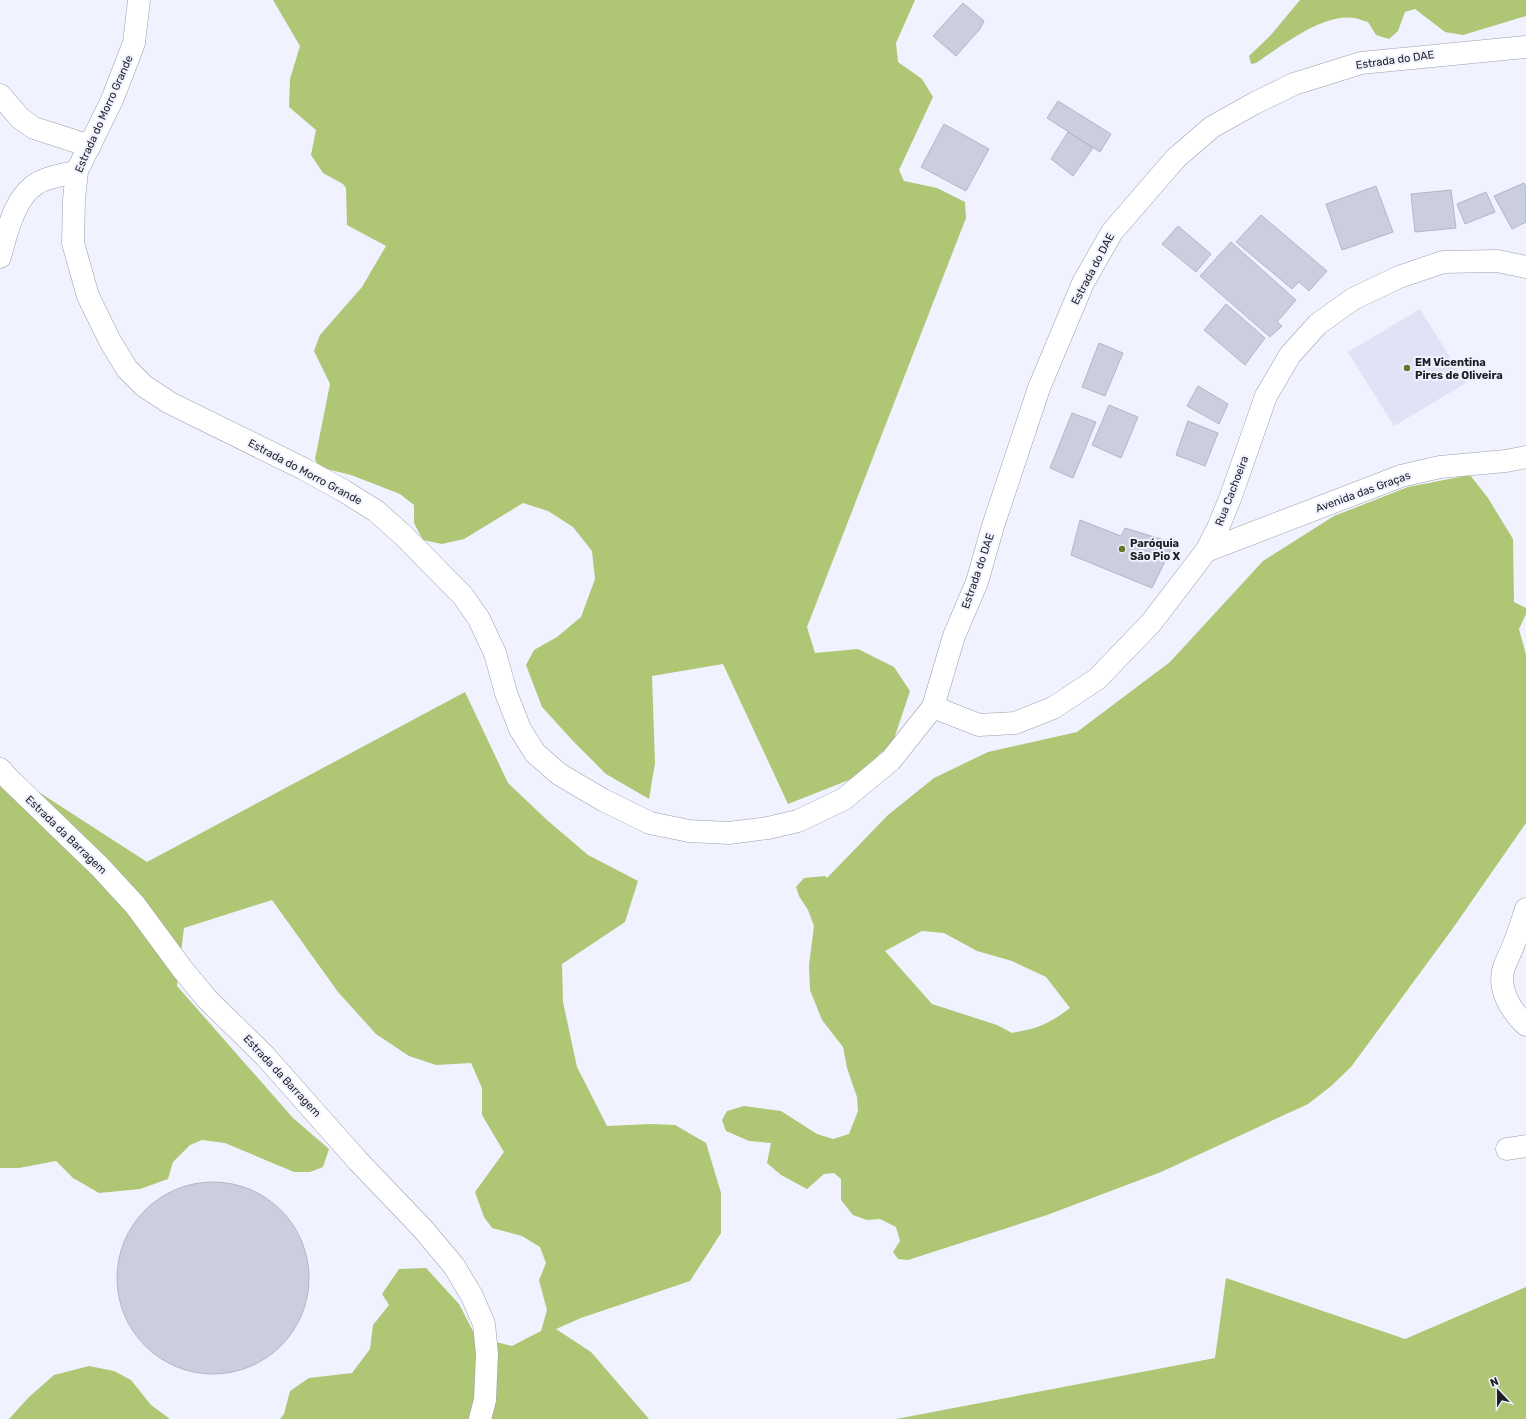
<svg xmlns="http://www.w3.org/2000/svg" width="1526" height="1419" viewBox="0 0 1526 1419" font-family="Rubik,sans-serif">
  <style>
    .built { fill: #e0e3f5 }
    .forest { fill: #afc674; fill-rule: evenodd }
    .building { fill: #cbcede; stroke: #b3b6c5 }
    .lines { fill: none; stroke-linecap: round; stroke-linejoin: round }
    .minor-casing { stroke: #9c9ead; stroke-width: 23 }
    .tertiary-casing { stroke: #9c9ead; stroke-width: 23 }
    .minor { stroke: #fff; stroke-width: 22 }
    .tertiary { stroke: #fff; stroke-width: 22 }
    .poi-dot { fill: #647727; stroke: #f0f2ff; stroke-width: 1.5 }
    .labels { text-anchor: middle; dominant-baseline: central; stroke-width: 4; stroke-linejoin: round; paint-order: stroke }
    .street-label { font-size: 11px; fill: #1e1f25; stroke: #f0f2ff }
    .poi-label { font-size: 11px; font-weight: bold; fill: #1e1f25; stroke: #f0f2ff; text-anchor: start }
  </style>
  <rect width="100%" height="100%" fill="#f0f2ff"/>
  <!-- built -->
  <path class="built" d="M1420 309 1466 383 1394 426 1348 352Z"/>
  <!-- forest -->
  <path class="forest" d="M273 0H915L896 43 898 62 922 79 933 97 899 170 904 181 937 188 965 202 966 218 807 627 815 653 858 649 894 667 910 691 893 742 854 778 788 804 723 664 652 676 655 763 649 799 606 774 573 741 542 707 526 665 534 650 557 637 581 617 595 579 592 551 573 527 548 511 523 503 464 539 442 544 423 540 414 523V505L400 494 351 475 319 467 315 459 330 384 314 351 320 335 362 287 386 246 347 225 346 188 343 184 323 173 311 155 316 130 289 107 290 79 300 46Z
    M1300 0H1526V16L1463 35 1445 32 1415 9 1405 12 1398 31 1389 39 1376 35 1368 22C1363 21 1358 18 1353 18 1323 13 1280 47 1256 63L1251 64 1249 56 1270 36Z
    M1470 475 1488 498 1513 539 1514 602 1526 608V614L1519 629 1526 655V823L1453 928 1351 1067 1330 1087 1308 1104 1161 1172 1047 1215 908 1260 898 1259 893 1252 900 1241 896 1227 880 1219 867 1220 853 1215 841 1200V1179L834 1173 824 1174 807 1189 781 1175 767 1163 771 1143 749 1141 726 1131 722 1120 727 1111 744 1106 781 1111 817 1134 833 1139 849 1134 858 1111 857 1097 847 1068 843 1047 822 1020 810 990 809 965 814 926 808 910 799 896 796 887 804 878 825 876 827 878 888 815 934 778 988 752 1077 732 1170 662 1263 561 1334 516 1408 487ZM922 931 944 933 977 951 1012 961 1046 977 1070 1008C1047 1025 1039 1028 1012 1033L997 1025 932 1004 885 951Z
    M465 692 508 783 547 820 588 855 638 881 625 922 562 964 563 1002 577 1067 607 1126 650 1124 675 1125 706 1143 721 1193V1233L690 1281 581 1318 556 1329 591 1352 649 1419H280L284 1414 290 1391 309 1378 352 1373 370 1349 373 1325 389 1305 382 1294 399 1269 426 1268 459 1304 476 1337 512 1346 541 1331 547 1310 539 1280 546 1263 540 1247 522 1236 492 1228 484 1217 475 1192 504 1152 482 1115V1088L471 1063 436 1065 409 1056 376 1034 338 992 272 900 184 928 177 986 293 1118 329 1149 323 1167 310 1172H294L225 1143 202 1140 190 1145 173 1162 168 1179 140 1189 99 1193 73 1178 56 1161 19 1168H0V767L147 862Z
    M1226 1278 1405 1339 1526 1287V1419H896L1215 1358Z
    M89 1366 114 1371 131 1380 151 1405 170 1419H9L29 1397 54 1375Z"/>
  <!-- building -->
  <path class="building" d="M963 3 984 21 980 29 956 56 933 36Z
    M1058 101 1111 134 1100 152 1047 118Z
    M944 124 989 149 966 191 921 167Z
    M1068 132 1093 148 1073 176 1051 159Z
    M1524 183 1526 187V222L1512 229 1494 196Z
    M1376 186 1393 232 1342 250 1326 204Z
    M1451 190 1456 228 1415 232 1411 194Z
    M1486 192 1495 212 1465 224 1457 204Z
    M1261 215 1327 271 1309 291 1299 282 1292 289 1236 242Z
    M1178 226 1211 254 1196 272 1162 244Z
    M1231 242 1296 300 1277 322 1282 326 1270 337 1200 276Z
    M1226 304 1265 338 1245 365 1204 330Z
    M1099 343 1123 353 1105 396 1082 387Z
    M1198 386 1228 404 1219 424 1187 406Z
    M1109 405 1138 417 1121 458 1092 445Z
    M1072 413 1096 422 1073 478 1050 468Z
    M1188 421 1218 433 1205 466 1176 455Z
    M1080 520 1121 536 1125 528 1174 543 1152 588 1071 555Z
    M117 1278a96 96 0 1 1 192 0a96 96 0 1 1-192 0Z"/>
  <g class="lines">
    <!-- minor casing -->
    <g class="minor-casing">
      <path id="minor" d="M0 95 20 118 34 128 90 146
        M0 257C7 231 16 190 44 180 55 176 66 174 77 171
        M1206 551 1401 476 1440 467 1506 461 1526 457
        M933 707 979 725 1015 723 1053 708 1097 679 1151 623 1206 551 1218 528 1231 496 1266 396 1290 355 1318 324 1353 299 1399 277 1443 262 1497 261 1526 267
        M0 769 8 778 100 867 135 905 183 970 207 999 265 1056 358 1161 423 1229 454 1266 472 1296 484 1324 487 1354 485 1400 480 1419
        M1526 909C1523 918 1520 929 1516 938 1513 948 1508 957 1504 967 1497 989 1511 1011 1526 1025
        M1507 1149 1526 1146"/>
    </g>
    <!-- tertiary casing -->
    <g class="tertiary-casing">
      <path id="tertiary" d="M139 0 134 43 112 100 77 171 74 199 73 243 88 296 110 341 127 369 144 386 170 403 304 469 344 491 376 511 404 536 463 596 479 619 495 653 506 693 520 729 535 753 559 774 603 800 650 823 689 831 729 833 768 828 798 821 844 799 891 760 933 707 954 636 977 582 993 526 1039 388 1083 283 1112 232 1176 158 1212 127 1255 103 1294 84 1361 63 1526 47"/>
    </g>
    <!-- minor -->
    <use href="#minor" class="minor"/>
    <!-- tertiary -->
    <use href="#tertiary" class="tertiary"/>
  </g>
  <!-- markers -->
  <g class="poi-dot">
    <circle cx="1407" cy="368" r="4"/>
    <circle cx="1122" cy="549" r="4"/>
  </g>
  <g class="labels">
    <!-- street labels -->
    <g class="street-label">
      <text transform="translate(1395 60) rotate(-8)">Estrada do DAE</text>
      <text transform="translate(104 114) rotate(-66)">Estrada do Morro Grande</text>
      <text transform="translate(1093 269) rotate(-62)">Estrada do DAE</text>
      <text transform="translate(305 472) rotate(28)">Estrada do Morro Grande</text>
      <text transform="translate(1232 491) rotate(-69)">Rua Cachoeira</text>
      <text transform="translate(1363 492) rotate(-20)">Avenida das Graças</text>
      <text transform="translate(978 571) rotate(-71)">Estrada do DAE</text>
      <text transform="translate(66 835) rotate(44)">Estrada da Barragem</text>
      <text transform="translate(282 1076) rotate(47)">Estrada da Barragem</text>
    </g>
    <!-- poi labels -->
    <g class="poi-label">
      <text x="1415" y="362">EM Vicentina<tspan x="1415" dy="13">Pires de Oliveira</tspan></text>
      <text x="1130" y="543">Paróquia<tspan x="1130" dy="13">São Pio X</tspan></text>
    </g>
  </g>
  <!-- north arrow -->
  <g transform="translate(1498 1391) rotate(338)" stroke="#f0f2ff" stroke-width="3" paint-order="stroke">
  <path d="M0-3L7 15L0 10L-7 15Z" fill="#1e1f25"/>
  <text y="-6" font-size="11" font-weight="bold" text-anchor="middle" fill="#1e1f25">N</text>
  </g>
</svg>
